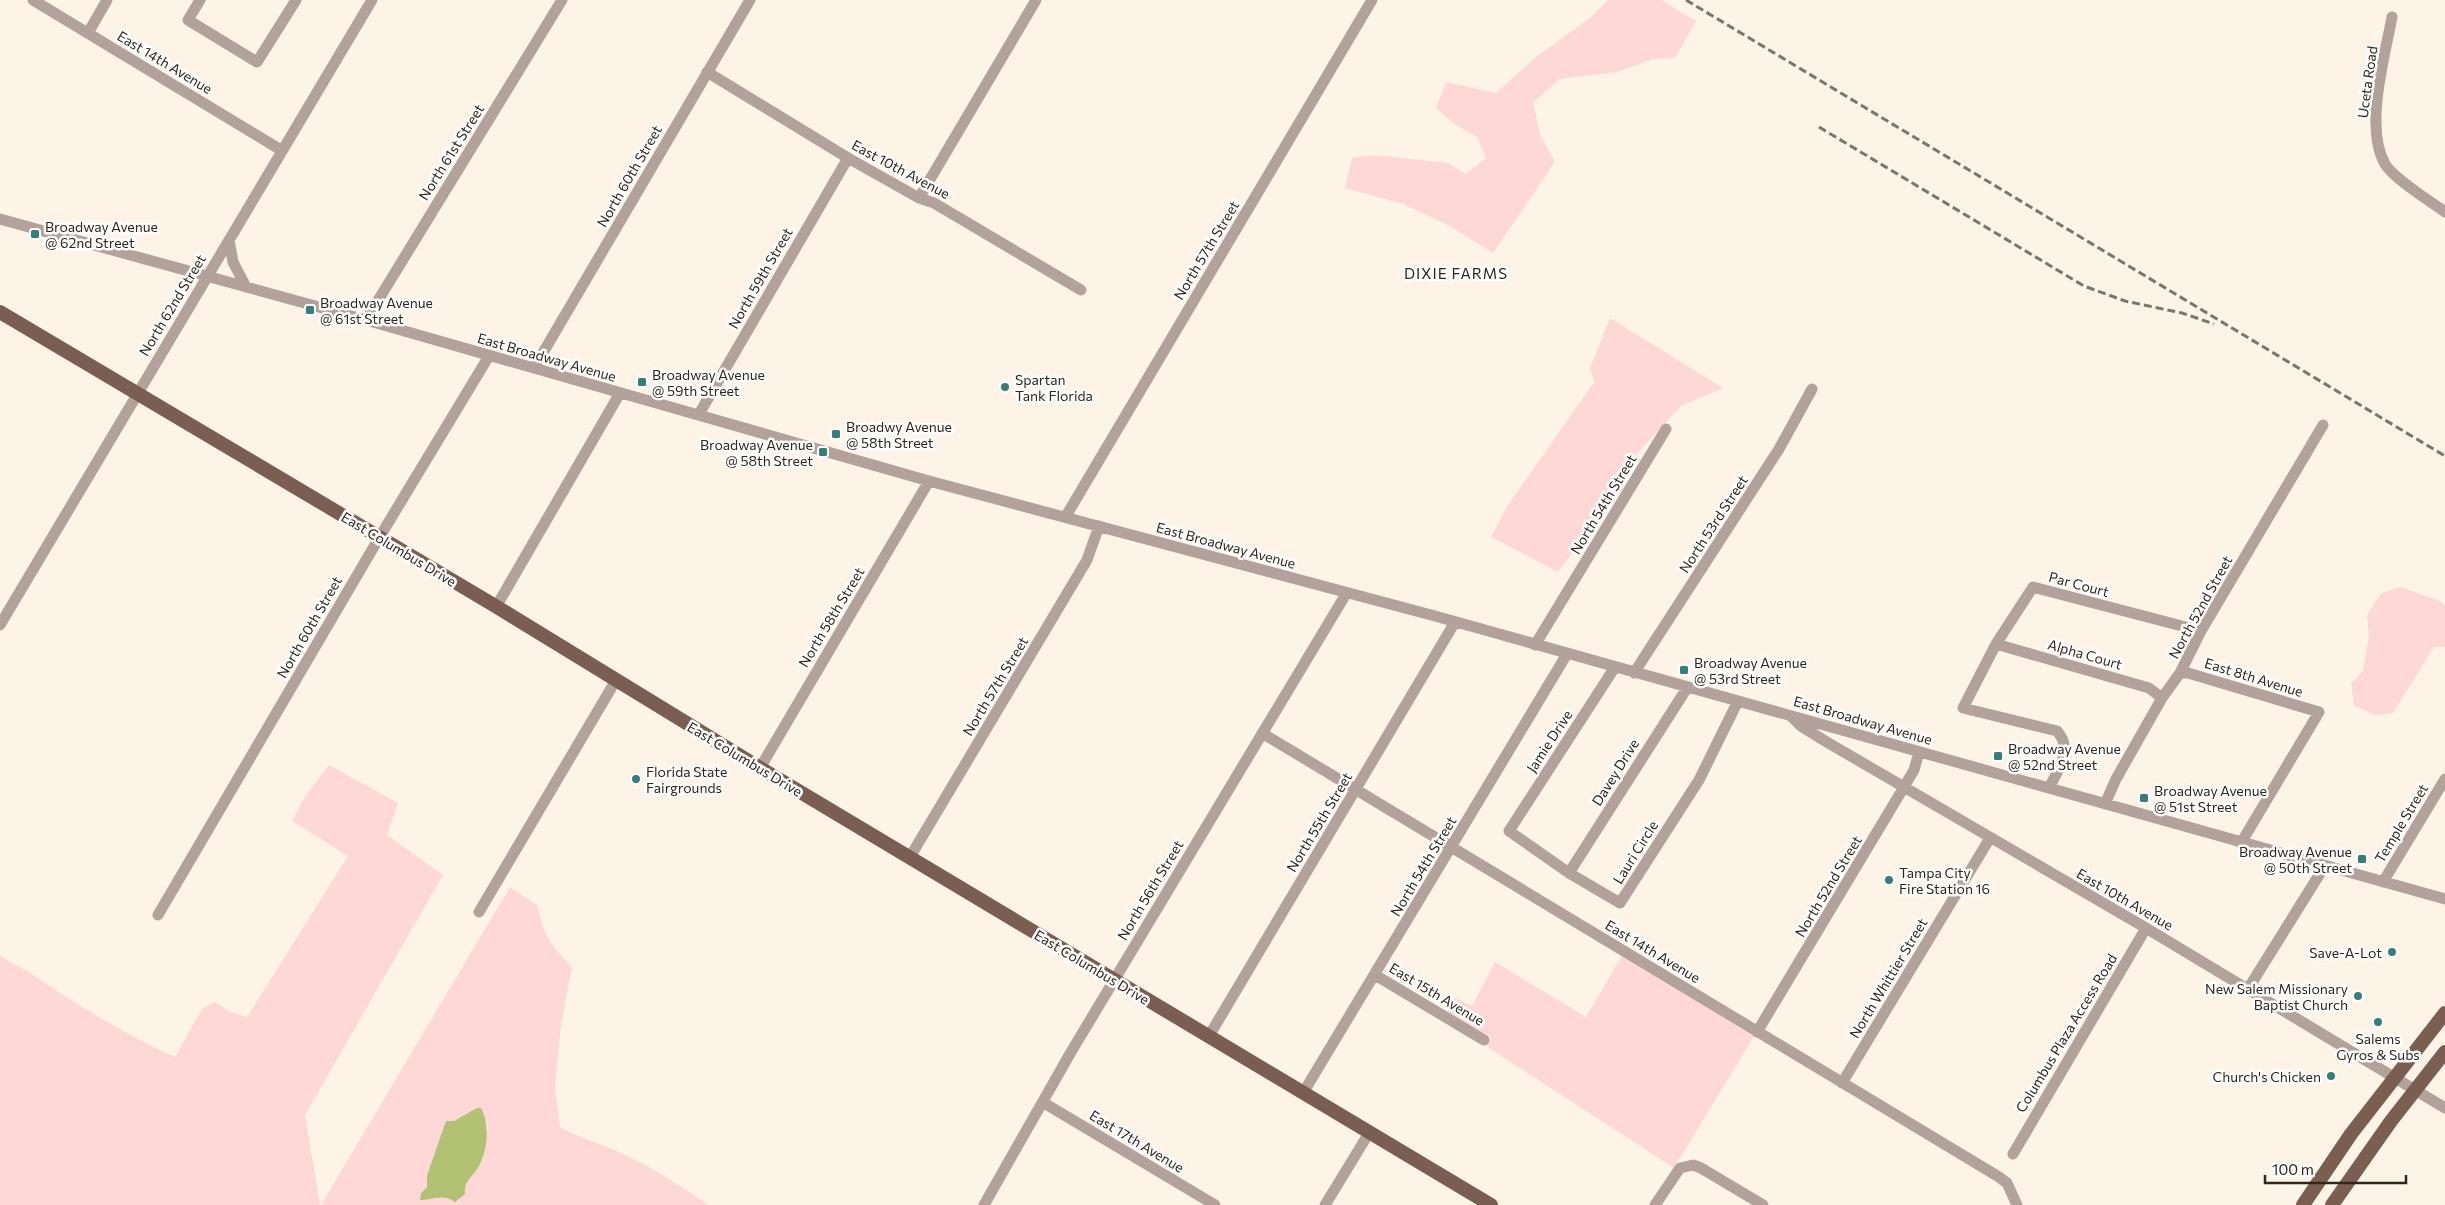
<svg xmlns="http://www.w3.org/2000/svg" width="2445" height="1205" viewBox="0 0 2445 1205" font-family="Commissioner,sans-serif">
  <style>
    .green { fill: #fdd8d6; fill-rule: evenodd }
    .water { fill: #b3c175 }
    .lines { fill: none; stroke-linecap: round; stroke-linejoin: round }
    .minor { stroke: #b3a29b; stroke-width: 11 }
    .major { stroke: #7a5e51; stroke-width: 14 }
    .rail { stroke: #7e7469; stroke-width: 3; stroke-dasharray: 8 4; stroke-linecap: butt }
    .poi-dot { fill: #367e79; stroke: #fff; stroke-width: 2 }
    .labels { text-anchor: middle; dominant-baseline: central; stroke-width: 5; stroke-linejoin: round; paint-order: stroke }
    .street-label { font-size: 14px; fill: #30261b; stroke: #fff }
    .poi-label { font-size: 14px; fill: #30261b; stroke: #fff; text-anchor: start }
    .neighbourhood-label { font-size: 15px; letter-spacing: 1px; fill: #30261b; stroke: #fff }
  </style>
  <rect width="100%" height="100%" fill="#fef3e7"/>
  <!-- green -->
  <path class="green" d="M1608 0H1661L1696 21 1675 58 1653 59 1617 72 1559 79 1533 103 1540 135 1555 162 1493 253 1446 224 1403 204 1345 188 1352 158 1375 155 1448 163 1466 174 1486 158 1477 137 1453 123 1436 108 1446 82 1496 93 1536 57 1590 18Z
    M1610 318 1723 388 1681 406 1631 460 1593 525 1558 572 1491 537 1506 508 1594 382 1590 368Z
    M2401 587 2440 601 2445 606V647H2434L2393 713 2375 715 2354 706 2351 683 2363 671 2369 635 2367 615 2381 593Z
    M329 765 398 803 387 835 443 875 305 1115 320 1205H0V955C9 963 19 966 29 972 75 1004 124 1034 175 1057L202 1009 214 1002 231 1012 247 1017 348 856 292 821 306 795Z
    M510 887 537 905C544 936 550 944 572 967L561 1025 555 1087 560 1127C581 1139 600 1143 621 1153 653 1168 680 1185 708 1205H321ZM477 1108 487 1123 488 1129 472 1175 466 1182 465 1187 449 1197 422 1200 421 1193 427 1187V1174L446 1122 454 1121Z
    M1622 956 1754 1036 1674 1168 1486 1046 1491 1037 1447 1012 1455 998 1472 1006 1495 962 1586 1017Z"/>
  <!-- water -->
  <path class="water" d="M477 1108H481C490 1125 488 1149 479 1166 473 1177 464 1180 465 1194L455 1202C444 1193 433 1200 420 1200L421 1193 427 1187V1175L446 1121H454Z"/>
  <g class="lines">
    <!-- minor -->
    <path class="minor" d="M33 0 281 150
      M200 0 188 20 257 62 296 0
      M2392 17C2385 56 2364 127 2385 164 2394 179 2430 201 2445 212
      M88 33 107 0
      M707 72 848 158 919 198 934 203 1081 290
      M919 198 1036 0
      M0 219 366 320 929 481 1435 616 2445 899
      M229 240 233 262 246 287
      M366 320 562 0
      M534 368 750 0
      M699 414 848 158
      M1066 516 1372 0
      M496 607 620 393
      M0 625 372 0
      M1996 644 2149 688 2162 698
      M1535 645 1666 429
      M1615 667 1509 831 1569 873 1620 903 1699 780 1738 701
      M1634 673 1779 449 1812 389
      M2180 673H2188L2319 712 2241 843
      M1791 716 1801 726 1825 741 2146 928 2445 1108
      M1262 733 1999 1177 2007 1183 2017 1205
      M760 768 929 481
      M2049 788C2058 769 2074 750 2057 731L1963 708 1996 644 2033 587 2201 631
      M2105 804 2116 779 2162 698 2180 673 2201 631 2323 425
      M910 857 1087 560 1099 526
      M1569 873 1687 688
      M2383 882 2445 779
      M479 912 616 680
      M158 915 379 538 489 356
      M1375 975 1484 1040
      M2248 989 2324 867
      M1757 1032 1904 787 1914 770 1919 752
      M1209 1036 1455 622
      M1842 1083 1990 838
      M1303 1093 1567 654
      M1044 1103 1215 1205
      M2013 1154 2146 928
      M984 1205 1071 1052 1346 594
      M1325 1205 1369 1133
      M1655 1205 1680 1168 1693 1165 1701 1168 1763 1205"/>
    <!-- major -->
    <path class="major" d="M0 312 492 604 760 768 1491 1205
      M2303 1205 2351 1134 2445 1013
      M2332 1205 2391 1121 2445 1052"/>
    <!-- rail -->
    <path class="rail" d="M1686 0 2445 456
      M1819 127 2084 286 2125 301 2182 313 2214 324"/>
  </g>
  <!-- markers -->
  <g class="poi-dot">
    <rect x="30" y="229" width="10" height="10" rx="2.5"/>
    <rect x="305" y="305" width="10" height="10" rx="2.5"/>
    <rect x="637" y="377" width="10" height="10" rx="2.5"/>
    <circle cx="1005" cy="387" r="5"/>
    <rect x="831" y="429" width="10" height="10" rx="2.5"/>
    <rect x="818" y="447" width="10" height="10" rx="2.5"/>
    <rect x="1679" y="665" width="10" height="10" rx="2.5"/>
    <rect x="1993" y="751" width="10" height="10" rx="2.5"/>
    <circle cx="636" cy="779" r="5"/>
    <rect x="2139" y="793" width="10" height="10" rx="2.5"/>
    <rect x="2357" y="854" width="10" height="10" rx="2.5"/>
    <circle cx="1889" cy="880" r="5"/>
    <circle cx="2392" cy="952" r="5"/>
    <circle cx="2358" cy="996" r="5"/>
    <circle cx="2378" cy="1022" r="5"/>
    <circle cx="2331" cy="1076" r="5"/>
  </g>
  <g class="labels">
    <!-- street labels -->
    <g class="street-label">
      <text transform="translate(165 62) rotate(31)">East 14th Avenue</text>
      <text transform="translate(2367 82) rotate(-82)">Uceta Road</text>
      <text transform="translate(451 152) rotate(-58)">North 61st Street</text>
      <text transform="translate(901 169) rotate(28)">East 10th Avenue</text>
      <text transform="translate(629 176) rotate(-60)">North 60th Street</text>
      <text transform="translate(1206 250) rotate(-59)">North 57th Street</text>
      <text transform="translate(760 278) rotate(-60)">North 59th Street</text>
      <text transform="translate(172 305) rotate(-59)">North 62nd Street</text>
      <text transform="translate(547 357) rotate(16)">East Broadway Avenue</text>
      <text transform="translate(1603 504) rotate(-59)">North 54th Street</text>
      <text transform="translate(1713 524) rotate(-57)">North 53rd Street</text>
      <text transform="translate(1226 545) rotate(15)">East Broadway Avenue</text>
      <text transform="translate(399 549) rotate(31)">East Columbus Drive</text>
      <text transform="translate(2079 584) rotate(15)">Par Court</text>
      <text transform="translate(2200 607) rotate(-61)">North 52nd Street</text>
      <text transform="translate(831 617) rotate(-59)">North 58th Street</text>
      <text transform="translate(309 627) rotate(-60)">North 60th Street</text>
      <text transform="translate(2085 654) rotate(16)">Alpha Court</text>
      <text transform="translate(2254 677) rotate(17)">East 8th Avenue</text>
      <text transform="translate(995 686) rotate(-59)">North 57th Street</text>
      <text transform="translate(1863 720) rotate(16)">East Broadway Avenue</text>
      <text transform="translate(1549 741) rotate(-57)">Jamie Drive</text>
      <text transform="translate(745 759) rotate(31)">East Columbus Drive</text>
      <text transform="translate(1615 772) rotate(-58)">Davey Drive</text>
      <text transform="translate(1319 822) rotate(-59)">North 55th Street</text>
      <text transform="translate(2401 823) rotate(-59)">Temple Street</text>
      <text transform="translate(1635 852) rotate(-58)">Lauri Circle</text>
      <text transform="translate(1423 866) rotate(-59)">North 54th Street</text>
      <text transform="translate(1828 886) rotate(-59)">North 52nd Street</text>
      <text transform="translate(1150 890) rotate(-59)">North 56th Street</text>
      <text transform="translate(2125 899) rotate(30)">East 10th Avenue</text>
      <text transform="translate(1653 951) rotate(31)">East 14th Avenue</text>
      <text transform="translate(1092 967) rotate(31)">East Columbus Drive</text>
      <text transform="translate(1888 978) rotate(-59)">North Whittier Street</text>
      <text transform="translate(1437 994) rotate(31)">East 15th Avenue</text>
      <text transform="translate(2066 1033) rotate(-59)">Columbus Plaza Access Road</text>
      <text transform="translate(1137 1141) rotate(31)">East 17th Avenue</text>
    </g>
    <!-- poi labels -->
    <g class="poi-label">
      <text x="45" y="226">Broadway Avenue<tspan x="45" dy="16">@ 62nd Street</tspan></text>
      <text x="320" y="302">Broadway Avenue<tspan x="320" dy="16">@ 61st Street</tspan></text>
      <text x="652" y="374">Broadway Avenue<tspan x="652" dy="16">@ 59th Street</tspan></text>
      <text x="1015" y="379">Spartan<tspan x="1015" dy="16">Tank Florida</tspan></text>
      <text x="846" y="426">Broadwy Avenue<tspan x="846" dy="16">@ 58th Street</tspan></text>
      <text x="813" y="444" text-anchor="end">Broadway Avenue<tspan x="813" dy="16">@ 58th Street</tspan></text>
      <text x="1694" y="662">Broadway Avenue<tspan x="1694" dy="16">@ 53rd Street</tspan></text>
      <text x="2008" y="748">Broadway Avenue<tspan x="2008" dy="16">@ 52nd Street</tspan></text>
      <text x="646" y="771">Florida State<tspan x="646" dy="16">Fairgrounds</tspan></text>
      <text x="2154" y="790">Broadway Avenue<tspan x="2154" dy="16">@ 51st Street</tspan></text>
      <text x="2352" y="851" text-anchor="end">Broadway Avenue<tspan x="2352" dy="16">@ 50th Street</tspan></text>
      <text x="1899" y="872">Tampa City<tspan x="1899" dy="16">Fire Station 16</tspan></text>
      <text x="2382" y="952" text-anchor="end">Save-A-Lot</text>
      <text x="2348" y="988" text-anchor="end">New Salem Missionary<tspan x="2348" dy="16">Baptist Church</tspan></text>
      <text x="2378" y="1038" text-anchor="middle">Salems<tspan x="2378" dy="16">Gyros &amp; Subs</tspan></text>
      <text x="2321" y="1076" text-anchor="end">Church's Chicken</text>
    </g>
    <!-- neighbourhood labels -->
    <g class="neighbourhood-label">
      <text x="1456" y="273">DIXIE FARMS</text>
    </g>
  </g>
  <!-- scale -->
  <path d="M2265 1175v8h141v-8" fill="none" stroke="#30261b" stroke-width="2.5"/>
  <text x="2272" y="1175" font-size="15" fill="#30261b" stroke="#ffffff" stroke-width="4" paint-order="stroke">100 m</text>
</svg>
